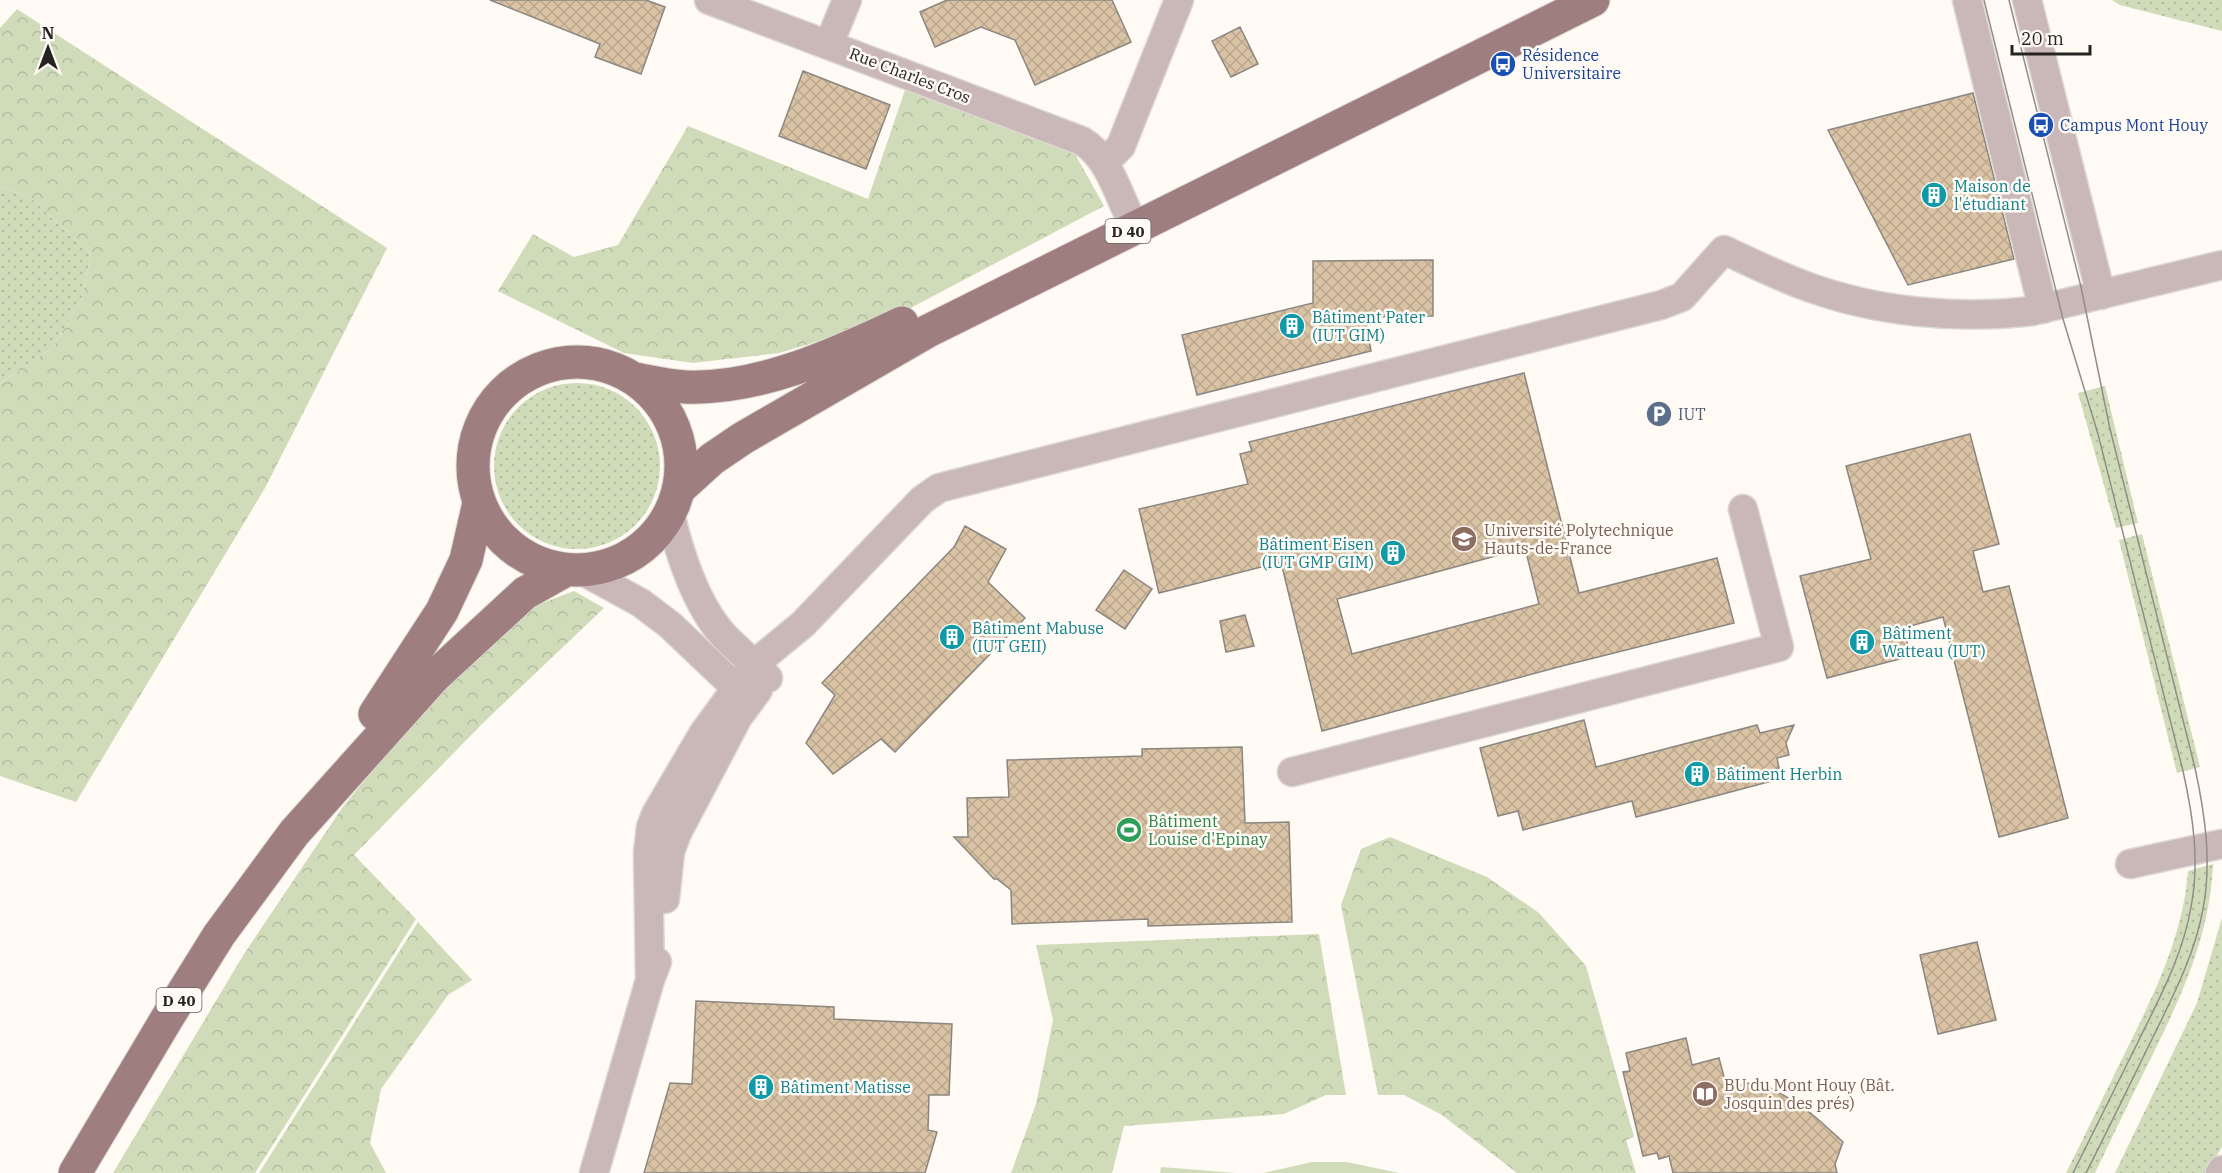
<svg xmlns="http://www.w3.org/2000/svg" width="2222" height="1173" viewBox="0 0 2222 1173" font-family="'IBM Plex Serif',serif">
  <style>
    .grass { fill: url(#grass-dots) }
    .forest { fill: url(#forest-crowns) }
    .park { fill: #d0dcb9 }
    .building { fill: url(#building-cross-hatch); stroke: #8a8681; stroke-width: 1.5; fill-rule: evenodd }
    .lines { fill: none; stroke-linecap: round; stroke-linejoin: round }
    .street-casing { stroke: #dcd8d2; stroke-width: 31 }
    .primary-casing { stroke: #dcd8d2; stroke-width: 35 }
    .street { stroke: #cab7b7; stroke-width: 28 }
    .primary { stroke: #9f7e7f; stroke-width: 33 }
    .tram { stroke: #918d89; stroke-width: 1.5 }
    .labels { text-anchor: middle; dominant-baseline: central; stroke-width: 5; stroke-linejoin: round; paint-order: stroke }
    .shield { fill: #fffaf4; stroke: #676461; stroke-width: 1.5 }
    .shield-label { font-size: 15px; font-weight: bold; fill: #262422 }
    .transit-label { font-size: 16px; fill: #164399; stroke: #fffaf4; text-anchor: start }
    .street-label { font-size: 16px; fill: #262422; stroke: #fffaf4 }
    .culture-label { font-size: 16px; fill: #0d838f; stroke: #fffaf4; text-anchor: start }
    .service-label { font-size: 16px; fill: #4e5e75; stroke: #fffaf4; text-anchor: start }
    .education-label { font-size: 16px; fill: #785e54; stroke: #fffaf4; text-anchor: start }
    .leisure-label { font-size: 16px; fill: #27864d; stroke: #fffaf4; text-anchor: start }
  </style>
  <defs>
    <pattern id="grass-dots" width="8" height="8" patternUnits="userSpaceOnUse" patternTransform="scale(1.5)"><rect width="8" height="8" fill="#d0dcb9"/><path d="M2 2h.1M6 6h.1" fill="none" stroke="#b2bd9f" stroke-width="1.8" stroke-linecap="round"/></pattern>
    <pattern id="forest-crowns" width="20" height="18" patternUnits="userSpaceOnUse" patternTransform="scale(1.5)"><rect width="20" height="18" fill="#d0dcb9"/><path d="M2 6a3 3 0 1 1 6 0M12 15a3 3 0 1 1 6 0" fill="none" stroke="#b2bd9f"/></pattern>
    <pattern id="building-cross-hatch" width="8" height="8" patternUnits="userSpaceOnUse" patternTransform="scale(1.5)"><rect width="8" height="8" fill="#dac3a4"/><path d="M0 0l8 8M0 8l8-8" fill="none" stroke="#bba78d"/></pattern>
  </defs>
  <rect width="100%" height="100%" fill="#fffaf4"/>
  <!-- grass -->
  <path class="grass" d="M2112 0H2222V31L2120 5Z
    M0 187 31 198 91 254 81 301 53 347 0 384Z
    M494 466a83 83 0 1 1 166 0a83 83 0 1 1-166 0Z
    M2105 386 2138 523 2116 528 2078 393Z
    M2142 534 2200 767 2177 773 2119 540Z
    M2213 864C2210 934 2183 993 2153 1054 2133 1094 2114 1133 2095 1173H2066C2086 1133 2105 1093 2125 1053 2154 994 2183 937 2188 871Z
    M2222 918V1147L2206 1173H2115L2197 1003Z"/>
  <!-- forest -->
  <path class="forest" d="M17 9 387 248 265 488 76 802 0 776V384L53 347 81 301 91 254 31 198 0 187V28Z
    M905 90 1075 154 1104 206 884 322 779 353 693 363 624 353 498 291 533 234 574 257 618 245 688 126 868 199Z
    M574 591 604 608 483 723 354 855 416 919 255 1173H113L244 954 342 808 425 706 529 608Z
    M1390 837 1487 877 1539 913 1586 966 1634 1137 1626 1140 1636 1173H1517L1442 1115 1404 1095H1378L1341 905 1361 849Z
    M418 922 472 980 448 995 381 1089 370 1143 386 1173H259Z
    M1319 934 1346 1095H1326L1284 1114 1124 1126 1112 1173H1011L1036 1104 1053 1020 1036 945Z"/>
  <!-- park -->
  <path class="park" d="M1312 1162H1347L1399 1173H1263Z
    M1161 1167 1236 1173H1160Z"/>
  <!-- building -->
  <path class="building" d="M490 0H646L665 7 641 74 595 57 600 44Z
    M947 0H1112L1131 42 1035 85 1015 40 981 27 935 47 920 12Z
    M1240 27 1258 64 1231 77 1212 41Z
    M803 71 890 105 866 169 779 136Z
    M1973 93 2014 259 1908 285 1828 130Z
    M1433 260V316L1365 317 1371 351 1197 395 1182 335 1313 303V261Z
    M1524 373 1579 593 1717 558 1734 623 1562 666 1322 731 1281 562 1159 593 1139 509 1248 484 1240 454 1252 451 1249 442ZM1525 548 1539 604 1352 654 1337 599Z
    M1970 434 1999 544 1973 551 1983 592 2009 586 2068 818 1999 837 1943 617 1903 628 1911 656 1827 678 1800 576 1871 559 1846 466Z
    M965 526 1006 549 988 582 1025 618 895 752 881 739 833 774 806 743 835 695 822 683 954 547Z
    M1124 570 1152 589 1125 629 1096 610Z
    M1245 615 1254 646 1226 652 1220 621Z
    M1584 720 1596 767 1757 725 1760 733 1794 725 1786 743 1789 755 1777 758 1779 768 1769 770 1772 781 1636 817 1632 801 1523 830 1518 811 1498 816 1480 748Z
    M1242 747 1245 823 1289 822 1292 922 1148 926V919L1012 924 1011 890 997 879H994L954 837H968L967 798 1009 797 1007 760 1142 756V749Z
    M1977 942 1996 1020 1938 1034 1920 955Z
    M696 1001 834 1007V1019L952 1024 949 1095H929L928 1130 937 1132 925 1173H644L670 1083 692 1084Z
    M1686 1038 1692 1065 1719 1058 1727 1088 1758 1081 1801 1105 1820 1121 1843 1142 1835 1164 1837 1173H1673L1669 1156 1659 1159 1657 1153 1643 1156 1623 1072 1630 1071 1626 1053Z"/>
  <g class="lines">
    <!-- street casing -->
    <g class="street-casing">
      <path id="street" d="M709 0 1082 141C1107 156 1116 188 1128 213
        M1967 0 2043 309
        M2027 0 2101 295
        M829 44 847 0
        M1104 163 1121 146 1124 138 1179 0
        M670 513C679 553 696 605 724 636 738 650 754 664 768 678
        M581 570 641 603 670 625 749 700
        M1292 772 1779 647 1743 509
        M2130 864 2222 844
        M665 899 670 852 677 833 738 717 758 690
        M650 980 648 852 651 827 656 814 703 734 744 678 763 657 803 624 922 500 939 488 1661 305 1682 297 1724 250C1750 262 1776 275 1803 285 1874 312 1958 320 2033 311L2222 265
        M594 1173 650 980 657 962
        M2220 1173 2222 1170"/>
    </g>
    <!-- primary casing -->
    <g class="primary-casing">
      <path id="primary" d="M473 466a104 104 0 1 1 208 0a104 104 0 1 1-208 0Z
        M635 379C651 382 668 386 685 387 759 390 837 354 902 323
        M679 489 712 459 743 438 928 331 1593 0
        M375 714 442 611 466 560 479 503
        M75 1173 166 1020 219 935 294 833 434 677 525 593 566 570"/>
    </g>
    <!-- street -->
    <use href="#street" class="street"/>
    <!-- primary -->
    <use href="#primary" class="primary"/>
    <!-- tram -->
    <path class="tram" d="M1984 0 2063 319 2098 434 2183 771C2193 816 2200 862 2191 907 2183 955 2159 999 2138 1042 2116 1086 2095 1129 2073 1173
      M2009 0 2081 287 2110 429 2195 768C2205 814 2212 862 2203 909 2195 954 2173 996 2153 1037 2131 1082 2109 1128 2086 1173"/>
  </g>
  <!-- icons -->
  <defs>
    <g id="bus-disc" transform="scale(1.35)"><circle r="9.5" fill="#1a4fb4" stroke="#fffaf4"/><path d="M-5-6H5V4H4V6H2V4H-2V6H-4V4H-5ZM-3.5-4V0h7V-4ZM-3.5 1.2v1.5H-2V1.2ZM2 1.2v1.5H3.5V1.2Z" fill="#fff"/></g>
    <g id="building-disc" transform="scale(1.35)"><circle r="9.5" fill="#0f9aa8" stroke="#fffaf4"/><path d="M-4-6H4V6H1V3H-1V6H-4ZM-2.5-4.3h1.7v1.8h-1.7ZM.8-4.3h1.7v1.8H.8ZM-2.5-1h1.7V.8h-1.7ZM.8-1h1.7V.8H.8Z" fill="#fff"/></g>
    <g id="parking-disc" transform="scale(1.35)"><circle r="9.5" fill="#5c6f8a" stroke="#fffaf4"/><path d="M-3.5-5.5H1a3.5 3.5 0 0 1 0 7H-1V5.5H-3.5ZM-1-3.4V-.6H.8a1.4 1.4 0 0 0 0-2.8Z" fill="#fff"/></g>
    <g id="university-disc" transform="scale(1.35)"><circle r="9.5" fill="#8d6e63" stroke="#fffaf4"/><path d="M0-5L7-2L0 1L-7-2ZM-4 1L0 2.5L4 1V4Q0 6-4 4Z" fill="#fff"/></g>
    <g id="stadium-disc" transform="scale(1.35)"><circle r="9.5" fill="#2e9e5b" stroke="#fffaf4"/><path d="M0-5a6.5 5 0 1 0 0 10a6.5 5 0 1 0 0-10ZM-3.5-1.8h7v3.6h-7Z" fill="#fff"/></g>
    <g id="library-disc" transform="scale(1.35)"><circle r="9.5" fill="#8d6e63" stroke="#fffaf4"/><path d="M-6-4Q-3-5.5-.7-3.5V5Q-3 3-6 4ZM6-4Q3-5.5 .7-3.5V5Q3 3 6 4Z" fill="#fff"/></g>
  </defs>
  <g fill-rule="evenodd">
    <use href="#bus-disc" x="1503" y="64"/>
    <use href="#bus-disc" x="2041" y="125"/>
    <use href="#building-disc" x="1934" y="195"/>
    <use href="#building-disc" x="1292" y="326"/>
    <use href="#parking-disc" x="1659" y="414"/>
    <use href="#university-disc" x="1464" y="539"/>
    <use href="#building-disc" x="1393" y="553"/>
    <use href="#building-disc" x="952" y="637"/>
    <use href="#building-disc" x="1862" y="642"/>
    <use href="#building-disc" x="1697" y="774"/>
    <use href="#stadium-disc" x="1129" y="830"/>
    <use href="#building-disc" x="761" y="1087"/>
    <use href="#library-disc" x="1705" y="1094"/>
  </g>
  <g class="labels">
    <!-- shield labels -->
    <g class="shield">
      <rect x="1105.5" y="219" width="45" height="24" rx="4.5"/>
      <rect x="156.5" y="988" width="45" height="24" rx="4.5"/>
    </g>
    <g class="shield-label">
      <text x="1128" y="231">D 40</text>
      <text x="179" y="1000">D 40</text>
    </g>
    <!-- transit labels -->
    <g class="transit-label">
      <text x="1522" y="55">Résidence<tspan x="1522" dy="18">Universitaire</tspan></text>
      <text x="2060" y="125">Campus Mont Houy</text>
    </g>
    <!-- street labels -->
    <g class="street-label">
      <text transform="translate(910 75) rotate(21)">Rue Charles Cros</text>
    </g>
    <!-- culture labels -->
    <g class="culture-label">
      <text x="1954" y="186">Maison de<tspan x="1954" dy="18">l'étudiant</tspan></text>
      <text x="1312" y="317">Bâtiment Pater<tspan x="1312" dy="18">(IUT GIM)</tspan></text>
      <text x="1374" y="544" text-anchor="end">Bâtiment Eisen<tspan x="1374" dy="18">(IUT GMP GIM)</tspan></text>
      <text x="972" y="628">Bâtiment Mabuse<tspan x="972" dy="18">(IUT GEII)</tspan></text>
      <text x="1882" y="633">Bâtiment<tspan x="1882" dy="18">Watteau (IUT)</tspan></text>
      <text x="1716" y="774">Bâtiment Herbin</text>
      <text x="780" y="1087">Bâtiment Matisse</text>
    </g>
    <!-- service labels -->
    <g class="service-label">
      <text x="1678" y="414">IUT</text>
    </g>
    <!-- education labels -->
    <g class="education-label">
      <text x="1484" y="530">Université Polytechnique<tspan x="1484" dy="18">Hauts-de-France</tspan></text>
      <text x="1724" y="1085">BU du Mont Houy (Bât.<tspan x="1724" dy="18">Josquin des prés)</tspan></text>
    </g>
    <!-- leisure labels -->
    <g class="leisure-label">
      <text x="1148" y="821">Bâtiment<tspan x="1148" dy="18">Louise d'Epinay</tspan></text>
    </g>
  </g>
  <!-- north arrow -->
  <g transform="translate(48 48)" stroke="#fffaf4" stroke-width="4.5" paint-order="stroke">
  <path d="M0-4.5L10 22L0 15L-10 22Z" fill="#262422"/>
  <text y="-9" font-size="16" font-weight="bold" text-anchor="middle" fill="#262422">N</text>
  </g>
  <!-- scale -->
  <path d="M2012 45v9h78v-9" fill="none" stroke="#262422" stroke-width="3"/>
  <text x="2021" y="45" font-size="18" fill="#262422" stroke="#fffaf4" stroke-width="4.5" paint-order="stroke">20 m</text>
</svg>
